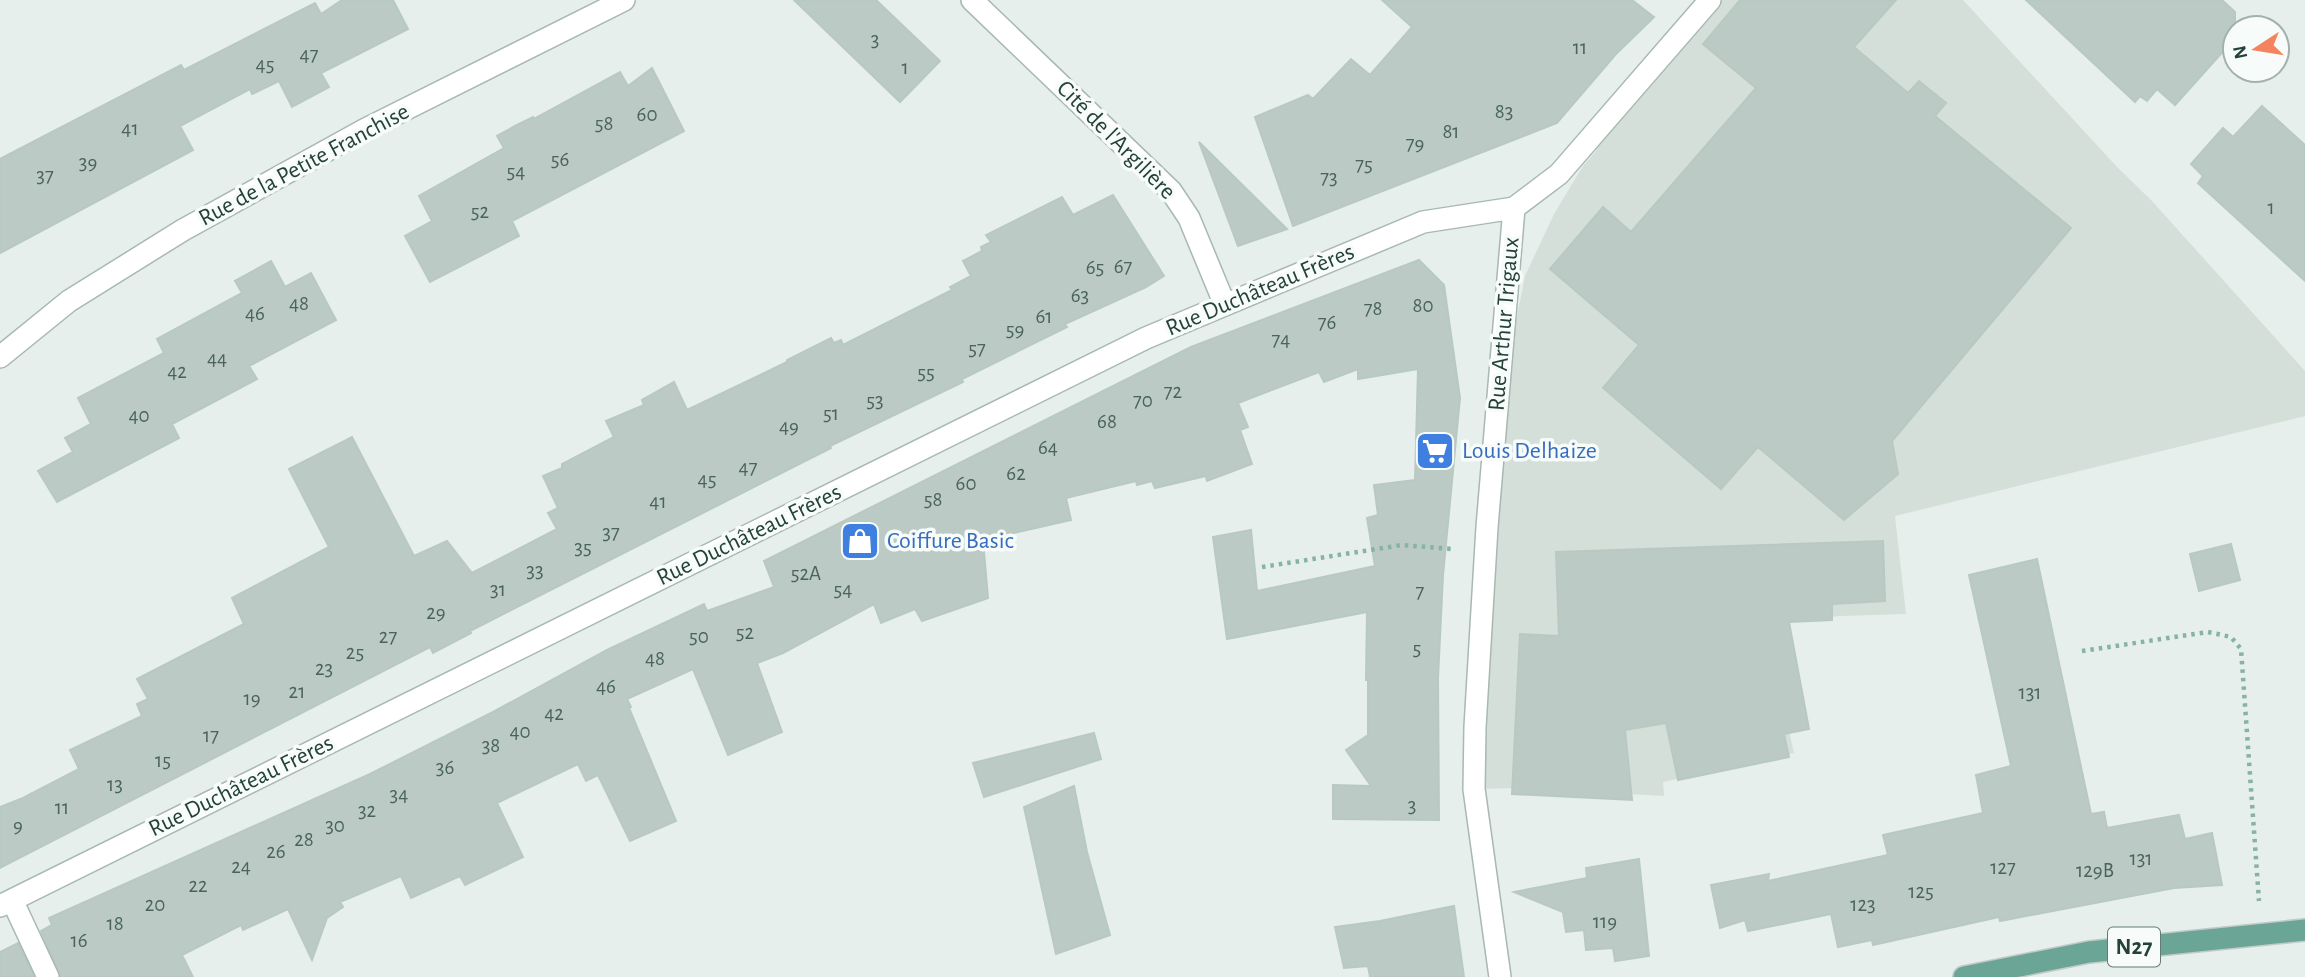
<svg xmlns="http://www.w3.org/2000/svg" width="2305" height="977" viewBox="0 0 2305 977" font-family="'Alegreya Sans',sans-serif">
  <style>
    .built { fill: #d4dfda }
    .building { fill: #bbcac4; stroke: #b8c9c2; stroke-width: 2 }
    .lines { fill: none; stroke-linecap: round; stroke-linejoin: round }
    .minor-casing { stroke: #a8b8b2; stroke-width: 24 }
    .major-casing { stroke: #c2cac8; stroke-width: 24 }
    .path { stroke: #86b3a5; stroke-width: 4.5; stroke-dasharray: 3.5 5; stroke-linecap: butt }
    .minor { stroke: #fff; stroke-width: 21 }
    .major { stroke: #6aa596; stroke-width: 21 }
    .labels { text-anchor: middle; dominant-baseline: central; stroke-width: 7; stroke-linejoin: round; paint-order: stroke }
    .number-label { font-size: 21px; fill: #4a645c }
    .shield { fill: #f7fbf9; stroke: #637a73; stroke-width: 2 }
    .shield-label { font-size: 23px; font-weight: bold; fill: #24423a }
    .street-label { font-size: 24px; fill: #24423a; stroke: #f7fbf9 }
    .shop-label { font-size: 24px; fill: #366cbe; stroke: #f7fbf9; text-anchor: start }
  </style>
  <rect width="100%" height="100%" fill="#e6efeb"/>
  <!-- built -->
  <path class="built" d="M1710 0H1963L2118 168 2152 201 2305 371V416L1895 516 1906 614 1840 616 1765 623 1794 753 1663 782 1664 796 1519 788 1474 789 1511 346 1525 276 1554 214 1583 166 1597 150 1588 141Z"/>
  <!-- building -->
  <path class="building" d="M342 0H393L408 29 321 73 329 87 292 107 279 81 252 94 250 89 180 126 193 150 0 253V159L181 65 184 70 315 3 321 14Z
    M794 0H876L940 61 900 102Z
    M1382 0H1632L1654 17 1616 54 1557 123 1293 226 1255 117 1308 95 1313 99 1351 59 1370 75 1412 27Z
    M1740 0H1896L1854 47 1908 93 1919 81 1946 103 1935 116 2071 228 1892 441 1898 474 1844 520 1758 447 1721 489 1603 388 1639 345 1550 269 1603 207 1631 232 1756 88 1703 44Z
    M2026 0H2222L2235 12V38L2175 105 2157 89 2147 101 2140 96 2135 102Z
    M652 68 684 131 512 221 519 236 430 282 405 236 432 221 419 196 504 148 497 136 515 126 533 117 534 119 620 72 628 86Z
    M2262 106 2305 145V281L2198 183 2203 176 2191 164 2223 128 2233 137Z
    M1199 142 1287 229 1238 246Z
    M1113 195 1164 276 1146 287 1065 324 1067 327 962 379 963 382 830 446 831 448 470 631 471 633 433 653 430 647 0 868V807L23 798 79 769 70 750 142 716 137 704 148 699 137 679 244 624 232 598 329 547 289 469 352 437 414 556 447 541 472 573 557 529 548 513 558 508 543 476 562 468V464L614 437 606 421 644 405 642 400 674 382 687 410 787 362V360L831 338 834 343 841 340 843 345 952 290 950 287 971 276 963 261 982 251 981 247 991 242 986 235 1062 197 1073 215Z
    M1419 260 1444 285 1460 398 1443 575 1438 678 1439 820 1333 819V785L1371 786 1346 750 1368 735V680H1366L1367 612 1227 639 1213 537 1251 530 1257 591 1375 566 1367 518 1378 515 1374 485 1415 480 1418 369 1358 379V369L1324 382 1319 372 1238 403 1248 427 1240 430 1252 464 1207 481 1206 476 1155 488 1152 481 1137 485 1136 481 1066 498 1071 520 983 540 988 598 922 621 915 609 881 623 874 604 783 653 757 663 782 732 728 755 693 669 627 699 631 707 629 708 676 821 630 841 598 775 586 781 578 764 497 803 523 857 465 885 460 876 411 898 401 876 340 902 343 907 327 918 312 960 288 909 243 930 241 925 182 955 193 977H61L41 931 52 925 49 918 370 774 493 712 607 650 704 604 707 611 774 587 764 561 1191 347Z
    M271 261 285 287 311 273 336 320 249 366 257 379 172 424 179 438 57 502 38 471 73 452 65 438 91 424 78 398 164 353 157 339 242 293 235 281Z
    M1883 541 1885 601 1832 604V620L1789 622 1809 729 1784 734 1789 757 1678 780 1666 723 1625 730 1632 800 1512 794 1520 634 1559 636 1556 552Z
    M2231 544 2240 580 2199 591 2190 554Z
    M2037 559 2091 814 2104 812 2107 828 2179 815 2185 839 2212 833 2222 885 2174 888 2000 921 1999 917 1873 945 1872 940 1838 947 1831 914 1748 931 1745 920 1720 928 1711 885 1769 874 1768 881 1888 855 1883 835 1983 813 1976 775 2011 766 1969 575Z
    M1094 733 1101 759 984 797 973 763Z
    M1074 786 1087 852 1110 935 1056 954 1024 807Z
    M1639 859 1649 956 1615 961 1613 948 1586 950 1584 930 1566 932 1563 912 1514 892 1587 878 1586 868Z
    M1454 906 1464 977H1370L1368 966 1344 968 1335 927 1380 921Z
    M18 943 34 977H0V952Z"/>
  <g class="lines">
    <!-- minor casing -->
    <g class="minor-casing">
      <path id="minor" d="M972 0 1171 191 1189 218 1225 305
        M0 357 69 301 183 230 364 130 624 0
        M12 900 48 977
        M0 906 1146 338 1423 222 1514 208
        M1500 977 1474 789 1475 727 1487 527 1514 208 1559 174 1710 0"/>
    </g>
    <!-- major casing -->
    <g class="major-casing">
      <path id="major" d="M1964 977 2089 952 2305 930"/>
    </g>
    <!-- path -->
    <path class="path" d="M1262 567 1402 545 1452 549
      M2082 651 2208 632 2231 637 2241 649 2259 901"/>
    <!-- minor -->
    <use href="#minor" class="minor"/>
    <!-- major -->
    <use href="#major" class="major"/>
  </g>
  <!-- icons -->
  <defs>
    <g id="supermarket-square" transform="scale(2.0125)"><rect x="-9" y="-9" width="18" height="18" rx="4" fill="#3f7fe0" stroke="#f7fbf9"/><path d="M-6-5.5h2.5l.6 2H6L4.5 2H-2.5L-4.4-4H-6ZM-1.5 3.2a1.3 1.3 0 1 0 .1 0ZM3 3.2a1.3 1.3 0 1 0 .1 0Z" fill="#fff"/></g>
    <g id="shop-square" transform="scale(2.0125)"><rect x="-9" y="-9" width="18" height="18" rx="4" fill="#3f7fe0" stroke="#f7fbf9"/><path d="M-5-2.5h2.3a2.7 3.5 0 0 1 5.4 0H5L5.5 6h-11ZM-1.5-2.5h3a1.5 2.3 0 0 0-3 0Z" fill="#fff"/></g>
  </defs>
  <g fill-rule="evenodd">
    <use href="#supermarket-square" x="1435" y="451"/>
    <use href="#shop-square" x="860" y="541"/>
  </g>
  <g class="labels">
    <!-- number labels -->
    <g class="number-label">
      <text x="875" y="39">3</text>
      <text x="1580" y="47">11</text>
      <text x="309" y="54">47</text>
      <text x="265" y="64">45</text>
      <text x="905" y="67">1</text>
      <text x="1504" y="111">83</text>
      <text x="647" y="114">60</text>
      <text x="604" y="123">58</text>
      <text x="130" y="128">41</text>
      <text x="1451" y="131">81</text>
      <text x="1415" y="143">79</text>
      <text x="560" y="159">56</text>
      <text x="88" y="162">39</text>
      <text x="1364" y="164">75</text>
      <text x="516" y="171">54</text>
      <text x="45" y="175">37</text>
      <text x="1329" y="177">73</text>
      <text x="2271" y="207">1</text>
      <text x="480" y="211">52</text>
      <text x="1123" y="266">67</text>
      <text x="1095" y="267">65</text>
      <text x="1080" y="295">63</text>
      <text x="299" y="303">48</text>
      <text x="1423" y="305">80</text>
      <text x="1373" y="308">78</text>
      <text x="255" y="313">46</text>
      <text x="1044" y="316">61</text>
      <text x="1327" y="322">76</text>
      <text x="1015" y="329">59</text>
      <text x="1281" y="339">74</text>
      <text x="977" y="348">57</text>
      <text x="217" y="358">44</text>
      <text x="177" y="371">42</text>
      <text x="926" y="372">55</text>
      <text x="1173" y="391">72</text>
      <text x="875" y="400">53</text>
      <text x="1143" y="400">70</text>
      <text x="831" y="413">51</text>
      <text x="139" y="415">40</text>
      <text x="1107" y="421">68</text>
      <text x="789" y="426">49</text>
      <text x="1048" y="447">64</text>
      <text x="748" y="467">47</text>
      <text x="1016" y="473">62</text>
      <text x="707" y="479">45</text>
      <text x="966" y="483">60</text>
      <text x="933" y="499">58</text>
      <text x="658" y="501">41</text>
      <text x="611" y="532">37</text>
      <text x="583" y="547">35</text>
      <text x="535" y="570">33</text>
      <text x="806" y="573">52A</text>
      <text x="498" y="589">31</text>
      <text x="843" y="589">54</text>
      <text x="1420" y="591">7</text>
      <text x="436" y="612">29</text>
      <text x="745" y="632">52</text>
      <text x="388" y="636">27</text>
      <text x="699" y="636">50</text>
      <text x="1417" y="648">5</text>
      <text x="355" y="652">25</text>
      <text x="655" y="658">48</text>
      <text x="324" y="668">23</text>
      <text x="606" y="686">46</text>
      <text x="297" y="691">21</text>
      <text x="2030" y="692">131</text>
      <text x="252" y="698">19</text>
      <text x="554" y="713">42</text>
      <text x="520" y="731">40</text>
      <text x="211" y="735">17</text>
      <text x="491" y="745">38</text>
      <text x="163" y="760">15</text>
      <text x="445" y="767">36</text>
      <text x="115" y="784">13</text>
      <text x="399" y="794">34</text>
      <text x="1412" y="805">3</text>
      <text x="62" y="807">11</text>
      <text x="367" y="810">32</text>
      <text x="18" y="825">9</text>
      <text x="335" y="825">30</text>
      <text x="304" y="839">28</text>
      <text x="276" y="851">26</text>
      <text x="2141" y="858">131</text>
      <text x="241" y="866">24</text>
      <text x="2003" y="867">127</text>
      <text x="2095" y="870">129B</text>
      <text x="198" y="885">22</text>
      <text x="1921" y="891">125</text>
      <text x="155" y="904">20</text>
      <text x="1863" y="904">123</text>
      <text x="1605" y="921">119</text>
      <text x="115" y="923">18</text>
      <text x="79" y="940">16</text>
    </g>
    <!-- shield labels -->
    <rect class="shield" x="2108" y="927.5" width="52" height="39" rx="5"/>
    <g class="shield-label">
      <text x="2134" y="947">N27</text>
    </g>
    <!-- street labels -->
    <g class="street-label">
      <text transform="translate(1116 140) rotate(45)">Cité de l'Argilière</text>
      <text transform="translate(304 165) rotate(-28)">Rue de la Petite Franchise</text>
      <text transform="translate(1260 290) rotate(-23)">Rue Duchâteau Frères</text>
      <text transform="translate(1504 324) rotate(-85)">Rue Arthur Trigaux</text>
      <text transform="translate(749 535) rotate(-26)">Rue Duchâteau Frères</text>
      <text transform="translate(241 786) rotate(-26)">Rue Duchâteau Frères</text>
    </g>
    <!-- shop labels -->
    <g class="shop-label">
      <text x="1462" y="451">Louis Delhaize</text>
      <text x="887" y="541">Coiffure Basic</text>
    </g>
  </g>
  <!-- north arrow -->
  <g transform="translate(2256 49) rotate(258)"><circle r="33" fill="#f7fbf9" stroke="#a3b1ad" stroke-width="2"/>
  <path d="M0-5L12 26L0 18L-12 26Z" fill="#f4845f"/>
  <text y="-10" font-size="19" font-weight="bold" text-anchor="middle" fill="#24423a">N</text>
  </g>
</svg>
